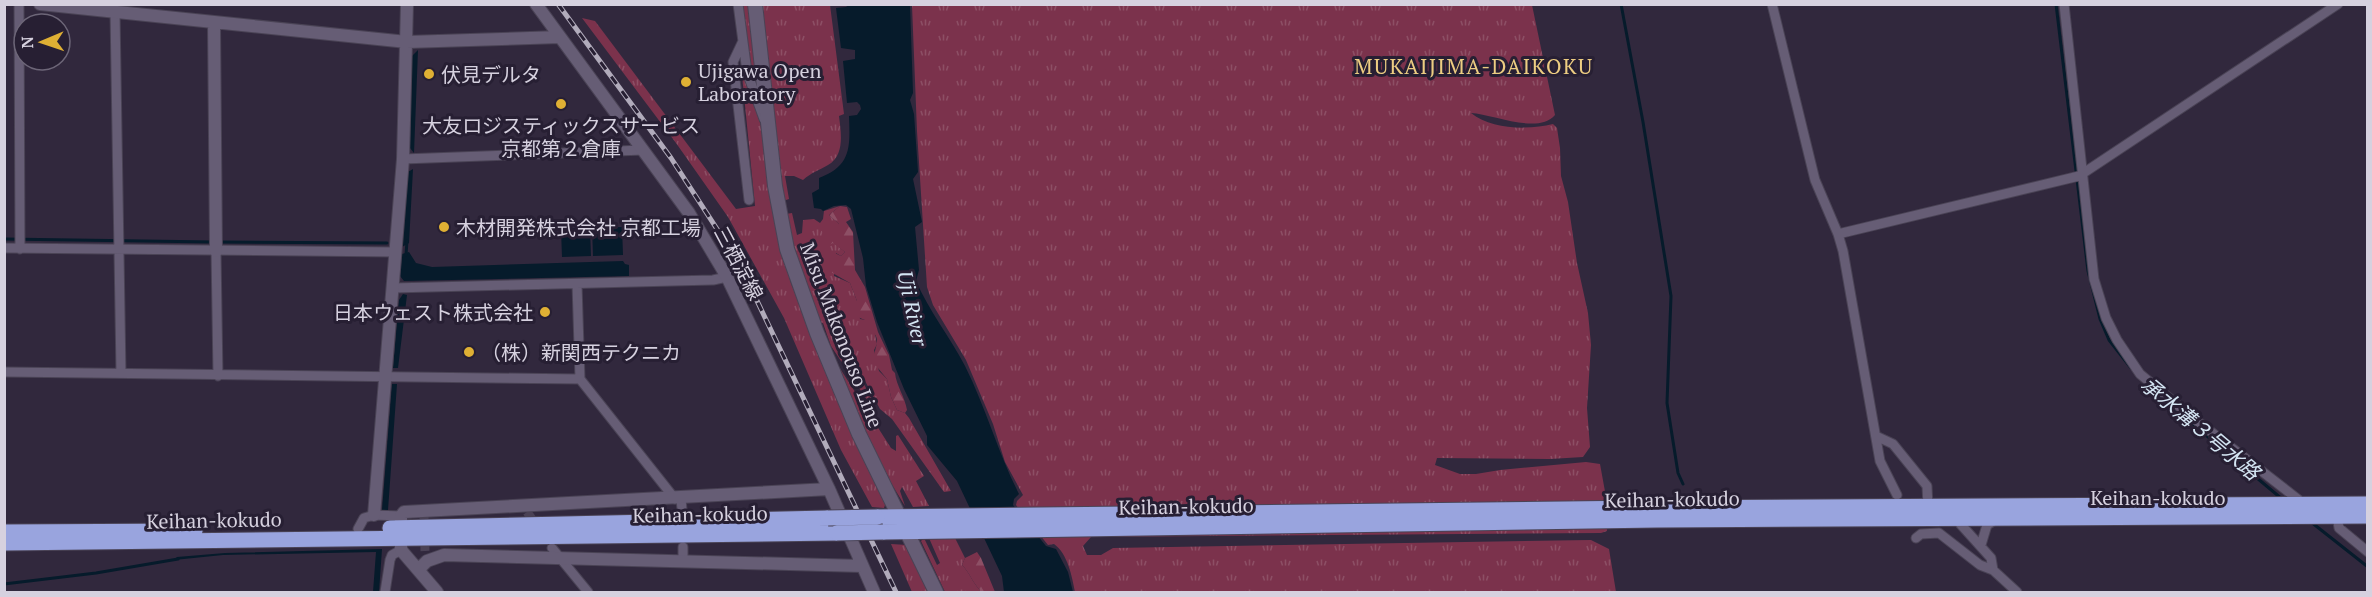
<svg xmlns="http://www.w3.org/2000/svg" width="2372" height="597" viewBox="0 0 2372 597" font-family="'PT Serif','Noto Sans JP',serif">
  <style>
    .grass { fill: url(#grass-tufts) }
    .forest { fill: url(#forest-firs) }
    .water { fill: #061b2b }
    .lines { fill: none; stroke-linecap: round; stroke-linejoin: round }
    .stream { stroke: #061b2b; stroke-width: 3 }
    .minor-tunnel { stroke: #4a4155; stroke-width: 9; stroke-dasharray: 9 4.5; stroke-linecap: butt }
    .minor-casing { stroke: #4a4355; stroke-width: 11 }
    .tertiary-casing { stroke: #4a4355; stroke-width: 14 }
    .secondary-casing { stroke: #4a4355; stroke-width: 16 }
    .trunk-casing { stroke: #4a4355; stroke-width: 17 }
    .minor { stroke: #665d75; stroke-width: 9 }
    .tertiary { stroke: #665d75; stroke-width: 12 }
    .secondary { stroke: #665d75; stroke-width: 14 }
    .trunk { stroke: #99a4de; stroke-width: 15 }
    .rail-casing { stroke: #b1abbb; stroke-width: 5 }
    .rail { stroke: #271f33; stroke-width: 3; stroke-dasharray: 9; stroke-linecap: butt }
    .trunk-bridge-casing { stroke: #4a4355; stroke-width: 17; stroke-linecap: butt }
    .trunk-bridge { stroke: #99a4de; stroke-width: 15 }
    .poi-dot { fill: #dfb034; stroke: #271f33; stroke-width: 2 }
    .labels { text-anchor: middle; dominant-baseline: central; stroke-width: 6; stroke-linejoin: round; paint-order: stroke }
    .poi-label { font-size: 20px; fill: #d6d1df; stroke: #271f33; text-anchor: start }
    .street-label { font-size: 20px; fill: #d6d1df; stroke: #271f33 }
    .neighbourhood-label { font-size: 21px; letter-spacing: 1.5px; fill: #edcd82; stroke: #271f33 }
    .water-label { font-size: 21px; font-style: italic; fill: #d4e5f3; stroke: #271f33 }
  </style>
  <defs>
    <pattern id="grass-tufts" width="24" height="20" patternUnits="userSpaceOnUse" patternTransform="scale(1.5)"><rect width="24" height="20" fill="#7b324c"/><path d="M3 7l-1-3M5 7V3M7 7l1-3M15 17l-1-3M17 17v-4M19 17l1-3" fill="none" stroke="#8d4f65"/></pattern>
    <pattern id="forest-firs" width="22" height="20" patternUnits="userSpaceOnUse" patternTransform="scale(1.5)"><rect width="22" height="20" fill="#7b324c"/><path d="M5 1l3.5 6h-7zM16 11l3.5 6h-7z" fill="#8d4f65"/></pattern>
  </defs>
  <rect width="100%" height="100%" fill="#31283d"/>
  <!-- grass -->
  <path class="grass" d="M742 5H749L759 95 747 50Z
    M758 5H830L844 114 839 116C841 133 845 155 828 165 818 171 812 172 803 180L794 176H785L789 199 783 201Z
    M912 5H1532L1555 115C1538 135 1493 114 1471 113 1492 130 1528 130 1553 124L1557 128 1560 148 1561 176 1568 202 1577 263 1588 313 1591 345 1587 408 1590 447 1583 457 1550 459 1437 458 1435 465 1460 474H1476L1500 470 1586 462 1600 464 1606 497 1607 531 1601 533 1091 537 1083 546 1087 555H1101L1113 548 1591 540 1609 549 1616 592H1075C1072 577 1068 554 1054 544L1048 545 1016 505 1017 501 1023 495 1005 462 993 424 966 360 933 305 927 287 917 131Z
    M582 18 595 21 736 209 755 206 741 65 767 144 788 262C787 275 792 292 802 301L887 499 884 508 872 507 841 450 784 318 728 217 676 143Z
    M840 206 829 215 839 224 827 237 845 252 841 256 836 253 834 276 850 283 857 301 860 319 866 320 870 329 874 330 877 344 874 350 879 371 887 379 891 397 897 410 905 413 909 418 951 491 944 492 892 419 880 409 864 379 859 375 875 405 869 403 831 346 823 323 816 325 797 269 786 214 792 213 797 235 802 233 803 220 814 219 820 223 823 219 824 211Z
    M823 342 891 448 896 451V436L898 435 924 476 916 481 929 506 913 507 902 487 900 491 905 506C872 454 848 397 823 342Z
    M924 538 937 565 940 563 929 538H955L965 558 962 565C970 573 972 582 980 590L979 592H945L921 541Z
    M891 544 907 545 931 592H912Z"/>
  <!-- forest -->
  <path class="forest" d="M840 206 847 207 851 219 846 222 853 232 855 270 865 287 878 332 889 355 892 370 895 373C896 385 905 397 907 410L905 413 897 410 891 397 887 379 873 362C875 343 884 338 866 327L865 320 855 316 857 301 850 283 829 271 827 261 831 251 841 256 845 252 833 243 826 247 827 237 824 236 821 229 824 226 839 224 829 215Z
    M977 552 981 558 995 592H979L980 590C972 582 970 573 962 565L965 558Z"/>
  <!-- water -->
  <path class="water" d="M849 5H910L913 93 910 100 914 114 918 172 913 179 922 222 915 227 919 270 916 281C929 311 950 337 965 366 986 408 998 453 1019 494L1014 499 1013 505 1046 546 1056 549 1068 572 1073 592H1004L1002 576 957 481 927 445V436L904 389 877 322 866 286 863 258 851 209 846 205 834 206 823 211 821 209 814 208 812 193 819 189V178C852 166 850 146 849 116L857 115 861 109 860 105 857 102 847 103 843 61 855 59V50L841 48 836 8 846 7Z
    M418 50 414 153 410 148 412 56Z
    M413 169 409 243 402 247 408 172Z
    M622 227 623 255 593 256 592 228Z
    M590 228 591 256 562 257 561 229Z
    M409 252 416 263 432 267 623 261 625 264 629 265V276L404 281 400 276 402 254Z
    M403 294 407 295 398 368H393L399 300Z
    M392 384H397L388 510H382Z
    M382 549 379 592H373L376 552 223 555 174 560 177 557 225 553Z"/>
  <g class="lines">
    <!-- stream -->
    <path class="stream" d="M1621 4 1643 122 1671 296 1667 403 1678 473 1683 484
      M2056 4 2088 271 2100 319 2109 340 2131 368
      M4 239 213 242
      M219 242 387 243
      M406 255 407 241
      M2145 384 2282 499
      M2311 522 2368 567
      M4 584 96 573 178 559"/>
    <!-- minor-tunnel -->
    <path class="minor-tunnel" d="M527 512 537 526
      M424 517 425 551"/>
    <!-- minor casing -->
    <g class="minor-casing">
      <path id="minor" d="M19 4 20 249
        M738 4 747 72 764 119
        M1772 4 1815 180 1838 234 1843 251 1880 461 1897 495
        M2064 4 2094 279 2106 318 2117 340 2140 374 2192 417 2304 504
        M115 12 121 373
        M742 43 733 62 749 200
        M403 159 644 150
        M1838 234 2079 176 2338 4
        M4 248 395 252
        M216 251 218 376
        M577 284 580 379
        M393 288 713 280 727 277
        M4 372 580 379 675 499
        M1876 436 1893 444 1927 486 1928 507
        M681 498 682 510
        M2337 516 2339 528 2368 552
        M1955 518 1991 558 1993 570
        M358 529 364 518 374 515 401 516
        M1916 538 1921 534 1939 533 1980 565 1993 570 2017 592
        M1981 545 1987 525 1995 520
        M683 547V560
        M552 548 588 592
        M385 592 390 560 392 555 401 550"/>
    </g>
    <!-- tertiary casing -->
    <g class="tertiary-casing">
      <path id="tertiary" d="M40 4 407 42 560 37
        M536 4 689 213 727 277 829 489 874 592
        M214 22 216 251
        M374 515 403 159 407 4
        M401 528V516L404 512 829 489
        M401 538V550L437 592
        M419 569 427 561 444 555 862 566"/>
    </g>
    <!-- secondary casing -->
    <g class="secondary-casing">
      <path id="secondary" d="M755 4 775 186 787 249 817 333 859 434 936 592"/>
    </g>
    <!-- trunk casing -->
    <g class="trunk-casing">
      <path id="trunk" d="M877 517 1646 508 2368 504
        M390 528 828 518
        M4 532 195 531
        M883 532 1657 520 2368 516
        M4 543 837 533"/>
    </g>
    <!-- minor -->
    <use href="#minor" class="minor"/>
    <!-- tertiary -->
    <use href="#tertiary" class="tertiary"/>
    <!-- secondary -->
    <use href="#secondary" class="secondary"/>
    <!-- trunk -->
    <use href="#trunk" class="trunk"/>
    <!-- rail casing -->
    <g class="rail-casing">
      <path id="rail" d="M558 4 671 158 739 263 896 592"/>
    </g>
    <!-- rail -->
    <use href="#rail" class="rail"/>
    <!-- trunk-bridge casing -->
    <g class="trunk-bridge-casing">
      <path id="trunk-bridge" d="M828 518 877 517
        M837 533 883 532"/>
    </g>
    <!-- trunk-bridge -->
    <use href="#trunk-bridge" class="trunk-bridge"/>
  </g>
  <!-- markers -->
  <g class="poi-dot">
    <circle cx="429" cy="74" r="6"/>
    <circle cx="686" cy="82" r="6"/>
    <circle cx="561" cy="104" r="6"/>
    <circle cx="444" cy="227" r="6"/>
    <circle cx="545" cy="312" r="6"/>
    <circle cx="469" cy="352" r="6"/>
  </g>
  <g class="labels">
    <!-- poi labels -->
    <g class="poi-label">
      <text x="698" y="70">Ujigawa Open<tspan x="698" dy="23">Laboratory</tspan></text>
      <text x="441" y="74">伏見デルタ</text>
      <text x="561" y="125" text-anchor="middle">大友ロジスティックスサービス<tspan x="561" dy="23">京都第２倉庫</tspan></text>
      <text x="456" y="227">木材開発株式会社 京都工場</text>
      <text x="533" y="312" text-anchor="end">日本ウェスト株式会社</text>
      <text x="481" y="352">（株）新関西テクニカ</text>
    </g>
    <!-- street labels -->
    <g class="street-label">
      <text transform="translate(739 263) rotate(62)">三栖淀線</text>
      <text transform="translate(842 335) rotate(69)">Misu Mukonouso Line</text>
      <text x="2158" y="497">Keihan-kokudo</text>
      <text transform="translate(1672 499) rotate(-1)">Keihan-kokudo</text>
      <text transform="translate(1186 506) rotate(-1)">Keihan-kokudo</text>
      <text transform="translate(700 514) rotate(-1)">Keihan-kokudo</text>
      <text transform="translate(214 520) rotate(-1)">Keihan-kokudo</text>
    </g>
    <!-- neighbourhood labels -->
    <g class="neighbourhood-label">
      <text x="1474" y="66">MUKAIJIMA-DAIKOKU</text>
    </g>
    <!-- water labels -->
    <g class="water-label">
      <text transform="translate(913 308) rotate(78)">Uji River</text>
      <text transform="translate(2201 428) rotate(40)">承水溝３号水路</text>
    </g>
  </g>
  <!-- border -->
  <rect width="2372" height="597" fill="none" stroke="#d6d1df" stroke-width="12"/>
  <!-- north arrow -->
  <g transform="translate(42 42) rotate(268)"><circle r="28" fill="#271f33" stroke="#6d6678" stroke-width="1.5"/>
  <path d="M0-4.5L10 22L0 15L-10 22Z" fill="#dfb034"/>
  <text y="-9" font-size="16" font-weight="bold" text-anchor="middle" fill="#d6d1df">N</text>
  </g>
</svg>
